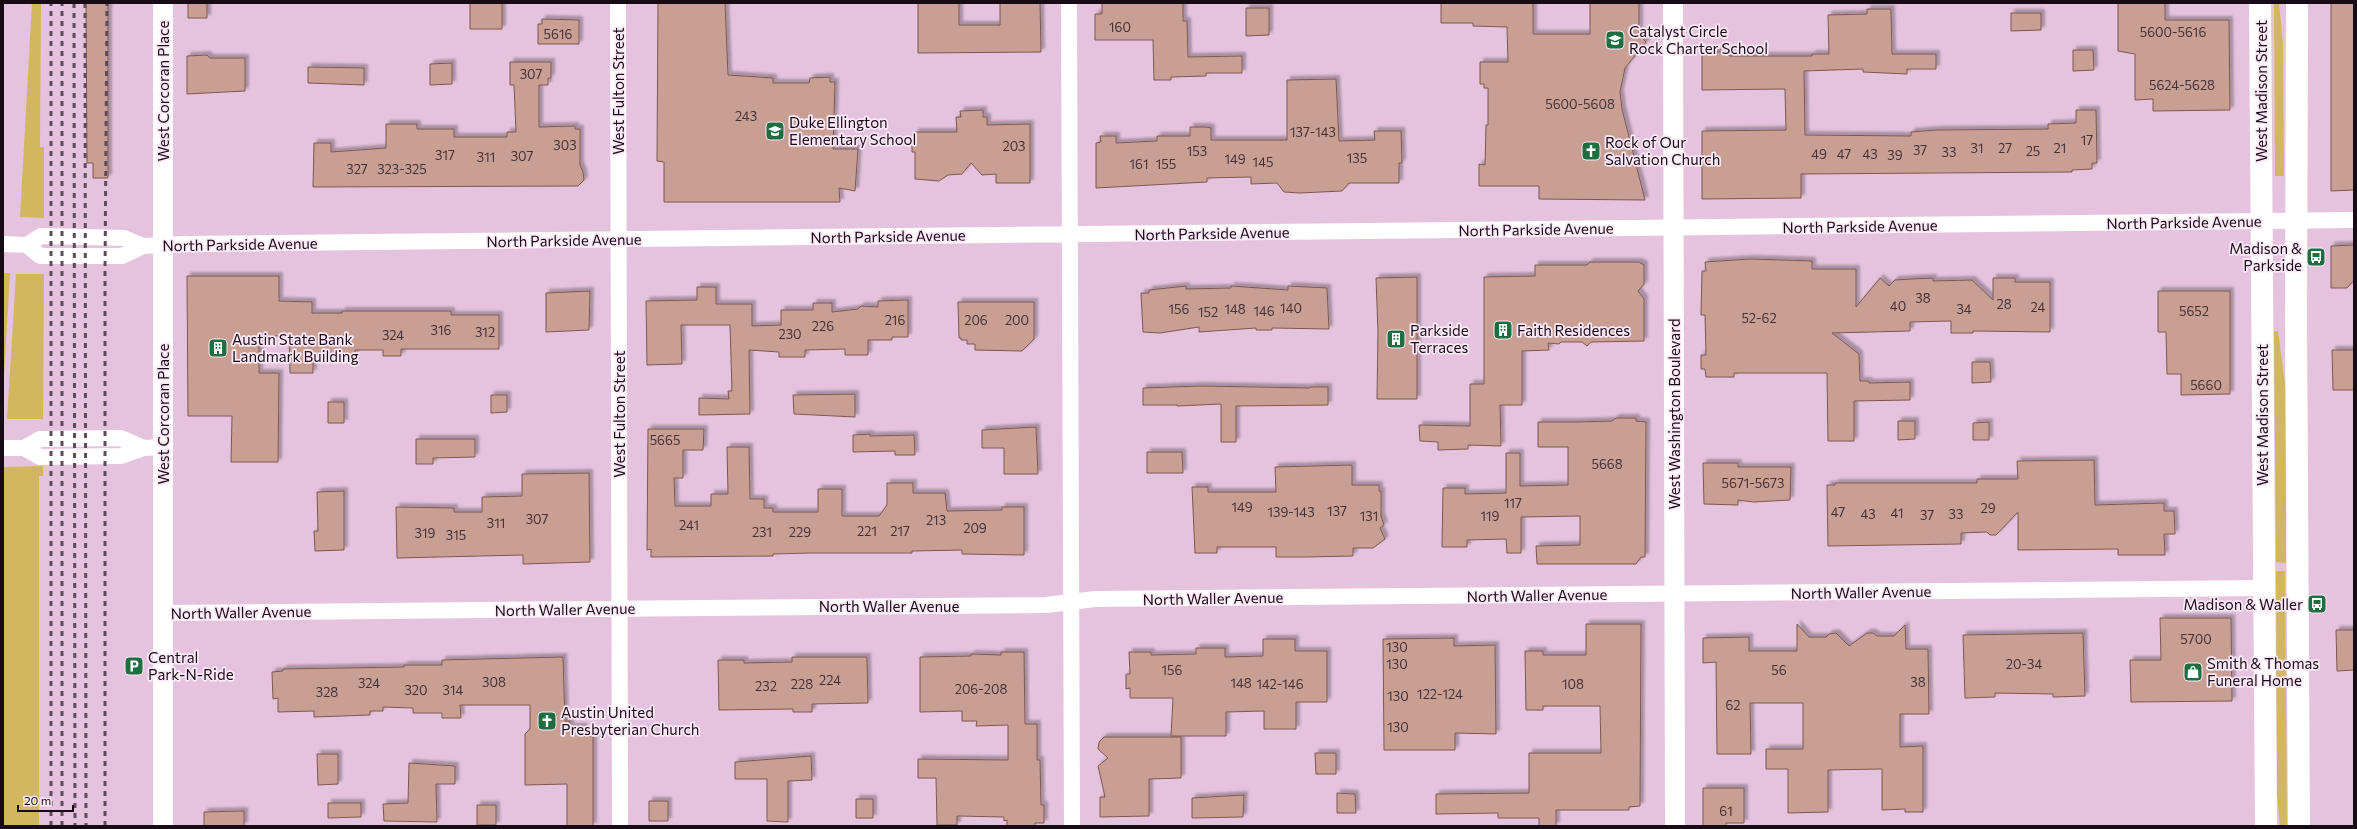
<svg xmlns="http://www.w3.org/2000/svg" width="2357" height="829" viewBox="0 0 2357 829" font-family="Commissioner,sans-serif">
  <style>
    .green { fill: #d1b860 }
    .building { fill: #c99f94; stroke: #7e574f; filter: url(#shadow) }
    .lines { fill: none; stroke-linecap: round; stroke-linejoin: round }
    .minor { stroke: #fff; stroke-width: 16 }
    .tertiary { stroke: #fff; stroke-width: 20 }
    .secondary { stroke: #fff; stroke-width: 22 }
    .rail { stroke: #5e4b5a; stroke-width: 3; stroke-dasharray: 5 5; stroke-linecap: butt }
    .labels { text-anchor: middle; dominant-baseline: central; stroke-width: 3.5; stroke-linejoin: round; paint-order: stroke }
    .number-label { font-size: 13px; fill: #443135 }
    .poi-label { font-size: 15px; fill: #170c15; stroke: #fbe9f7; text-anchor: start }
    .street-label { font-size: 15px; fill: #170c15; stroke: #fbe9f7 }
  </style>
  <defs>
    <filter id="shadow"><feDropShadow dx="3.5" dy="-3.5" stdDeviation="1" flood-color="#0004"/></filter>
  </defs>
  <rect width="100%" height="100%" fill="#e5c3de"/>
  <!-- green -->
  <path class="green" d="M32 3H41L40 147H44V218L20 217Z
    M2274 3H2279L2283 44 2284 176H2275Z
    M3 273H10L3 395Z
    M16 274H44L43 419H7Z
    M2274 331H2278L2286 391V563L2276 562Z
    M43 466V476H39V826H3V467Z
    M2276 571H2285L2287 826H2280L2277 795Z"/>
  <!-- building -->
  <path class="building" d="M86 3H108V178H93V163H87Z
    M188 3H207V18H188Z
    M470 3H502V29H470Z
    M658 3H725L728 75 773 78V83H809L810 78 830 77V82H835L833 149H858L855 191 839 188 840 202H664V162L657 161Z
    M918 3H959V25H1000V3H1040L1041 52 918 53Z
    M1102 3H1183V21H1187L1188 57 1242 56V73H1206V76L1171 77V80H1154L1153 40H1095V14H1102Z
    M1441 3H1533V34H1590V3H1639V34L1646 42 1625 68 1620 92 1622 109 1645 200 1539 199V186H1479V164L1485 165 1486 125H1488V88H1484V84H1480V62H1508L1507 27 1473 26V23H1441Z
    M2118 3H2165V20H2229L2230 110 2153 111V99L2135 100V54L2118 51Z
    M2331 3H2354V190L2331 191Z
    M1246 8H1269V35L1246 36Z
    M1867 9H1891L1892 54H1936V69H1907V74L1863 72V69L1804 71 1805 135 1911 136V132L1937 130 2048 129V124L2076 123V110H2096L2097 163H2092V169L2072 170V172L1801 174V198L1702 199V131L1786 130 1785 89 1702 90V52H1729V56H1812V54H1829L1828 15 1867 14Z
    M2011 13H2041V30L2011 31Z
    M542 19 579 20V44H538V24H542Z
    M2073 50H2093L2094 70 2073 71Z
    M207 55 210 58H245V91L187 94V56Z
    M510 62H551V78H548V85H539V127L575 126V129H580V165L583 172 584 180 578 186 313 187 314 143H331V152L386 148V124H417V129H454V137H507V132H516L514 85H510Z
    M452 63V84L430 85V64Z
    M308 67 364 68V85L308 83Z
    M1336 79 1339 141 1375 140 1374 131H1401L1402 163H1399V183H1349L1342 191 1300 193 1284 192 1277 183 1251 184V177L1207 178V182L1096 188V143L1101 142 1100 136H1116V143L1157 141V136H1190V127H1206L1211 128V140H1287V80Z
    M983 110V117H987V125L1030 124V183H996V174L982 175 971 163 962 174 948 175 939 181 915 179V152H912V139L915 138V132H957L956 117H961L960 111Z
    M2354 245V280L2347 288H2331V246Z
    M1750 259 1812 261V269H1856V307L1880 278 1889 286 1895 280 1911 279 1933 278V281L1972 280 1993 300V278H2015V282H2050V332L1973 331V333H1951V321L1910 322V331L1832 333 1859 354 1860 381H1869V383L1910 382V400L1854 401V441H1828L1827 373H1734V377H1706L1705 369H1701V355H1706L1705 315H1701L1702 271H1706L1705 262Z
    M1590 262H1639L1644 265V284L1638 291 1644 299V341L1591 342 1587 346 1582 342H1561L1559 344 1548 343 1549 350 1522 351V405H1500L1501 446 1468 445V449L1438 450V442L1420 441 1419 425 1470 426V384H1484V277L1535 276V265H1587Z
    M187 276H279V301L312 302V313H342V311H451V315H499V349H401V356H383V350H355V355L313 356V373H290L289 336H259V373H279L278 462H231L232 416H188Z
    M1417 277V399H1377L1378 332 1376 278Z
    M1186 286V289L1231 288V286L1288 290V286L1327 288 1329 329 1272 328V330H1256V328L1199 332V327L1160 333 1143 332 1141 293H1149V290Z
    M697 287H716V304H752V326L781 325V310H813V303H832V312L858 309 861 306 878 307V301L908 300V337H892V340H868V355H845V349L805 350V357H779V352L749 350 750 414 699 415V398L729 399 728 391H732L730 325H681L682 364 647 365 646 301 697 300Z
    M590 291 589 330 546 332V293Z
    M2158 291H2230V394L2181 395V374H2167L2166 332H2158Z
    M958 302H1034V339L1022 351 975 350V344H967V340H961V338H959Z
    M2332 350H2354V390H2333Z
    M1972 362H1990L1991 382 1972 383Z
    M1201 386 1310 388 1311 387H1328V405L1236 406V442H1221V404L1177 406V405H1143V388Z
    M855 394V417L794 414 793 395Z
    M491 395H507V412L491 413Z
    M328 402H344V423H328Z
    M1616 418H1636V421L1646 422 1645 557H1641L1636 564H1537L1536 546 1580 545V516L1521 517V553H1507L1506 539 1467 540V547H1442L1443 488H1465V494L1506 493V453H1520V486L1568 485V447H1538V422H1578L1612 421Z
    M1898 421H1915V439L1898 440Z
    M1989 422V440H1973V423Z
    M1036 427 1038 474H1004V448H982V430Z
    M648 429H704L703 450H683V478H674L675 506H711V494H728L727 447H749L750 499H764V508H773V512H818V489H842V516H879L887 505V483H913V493H945L947 511 1002 510V507H1024V555L962 554V550L912 551V553H811L773 554V556L651 557V549L647 550Z
    M870 434V436L914 435 915 455H895V451L853 452V435Z
    M416 439H475V457L433 458V464H416Z
    M1147 452H1182L1183 473H1147Z
    M2094 460 2095 505 2164 503V511H2174L2175 534H2164L2165 555H2118V549L2018 550V512L1996 535H1990L1987 532 1961 533V544L1828 546 1827 485H1835V483H1977V479H2018L2017 461Z
    M1703 463H1738V467H1791L1790 500 1754 502 1738 500V505L1704 504Z
    M1352 465V485H1379V491H1381V516L1384 525 1380 528 1385 539 1373 548H1353V556L1307 557H1276V547H1217V553H1195L1192 487H1208V492H1276L1275 467Z
    M589 473 590 562 523 564V555L397 558 396 507 454 508V512H482V497L522 496V474Z
    M344 491V550L315 551 314 531H318L317 492Z
    M2160 618H2231L2232 701 2131 702 2130 660H2161Z
    M1586 624H1641L1640 806 1629 807V810H1556V826H1539V818H1498V813L1436 814V794L1529 793V753H1601L1600 706H1543V710H1526L1525 651H1543V655H1586Z
    M1797 624 1809 637H1826L1829 634 1836 633 1849 646 1867 633H1873L1877 636H1894L1905 625 1906 649H1928L1929 714H1900V747L1923 746V812H1905V809L1882 810V769L1828 770V812L1788 813V769H1766V749H1803V703H1750L1751 754H1717L1716 662 1703 663V638L1749 637V651H1797Z
    M2336 630H2354V670L2337 671Z
    M2083 633 2085 696 2053 697V694L1995 693V697L1965 698 1963 635Z
    M1454 638V646L1495 645 1496 734 1455 733V750H1384L1383 639Z
    M1263 639H1295V651H1327V702H1296V729H1264V711L1226 712V736H1171L1173 698H1130V688L1126 689V674H1130L1129 652H1151V655L1196 654V648H1225V657L1263 656Z
    M1001 652H1024L1025 724H1037V760H1040L1041 805H1044V823H1035V826H1007V820L1004 821V817L957 816V825H937L936 778H918V759L1008 760V725L976 726 977 721H962V711L920 712V657L971 656V654L1001 655Z
    M563 657 565 721H570V727H584V736H593V826H567V784L525 785V734L530 729V705H460L461 718H442V713H413V708L383 707V711H370V715L314 717V711L278 712V698L273 699 272 672 283 671V669L404 667V665H442V660Z
    M792 657H867L868 703 812 704V712H793V709L719 710 718 660H744V663L792 662Z
    M1104 737H1181V778L1149 779V816L1100 817V797H1105L1098 766 1108 758 1098 749 1099 742Z
    M1315 753H1336V774H1316Z
    M317 754H338V784L318 785Z
    M811 756 812 780 788 781V822L767 821V779H735V762Z
    M409 763 455 766V784H436L437 822 384 821 383 804 408 803Z
    M1703 788H1744V823H1726V826H1703Z
    M1337 793 1355 794 1356 813H1337Z
    M1244 795 1243 817 1192 818V798Z
    M856 799H873V818H856Z
    M649 801H668V821H649Z
    M328 803H361V817L328 818Z
    M477 805H496V825H477Z
    M244 811V826H204V812Z"/>
  <g class="lines">
    <!-- minor -->
    <path class="minor" d="M618 3 620 826
      M1069 3 1072 826
      M3 244 27 245 41 236 124 238 143 246
      M27 245 40 256H122L143 246 184 244 2354 220
      M3 448H24L40 457 121 456 144 448 162 447
      M24 448 40 439 121 438 144 448
      M162 613 1046 605 1095 599 2264 588"/>
    <!-- tertiary -->
    <path class="tertiary" d="M1673 3 1675 826
      M163 826V3"/>
    <!-- secondary -->
    <path class="secondary" d="M2260 3 2266 826
      M2297 3 2296 323 2299 826"/>
    <!-- rail -->
    <path class="rail" d="M74 3 75 826
      M85 3 86 826
      M51 826V3
      M62 826V3
      M105 826V274L107 3"/>
  </g>
  <!-- icons -->
  <defs>
    <g id="school-square" transform="scale(1)"><rect x="-9" y="-9" width="18" height="18" rx="4" fill="#1d6f40" stroke="#fbe9f7"/><path d="M0-5L7-2L0 1L-7-2ZM-4 1L0 2.5L4 1V4Q0 6-4 4Z" fill="#fff"/></g>
    <g id="church-square" transform="scale(1)"><rect x="-9" y="-9" width="18" height="18" rx="4" fill="#1d6f40" stroke="#fbe9f7"/><path d="M-1.2-6h2.4v3.5h3.3v2.4h-3.3V6h-2.4V-.1h-3.3v-2.4h3.3Z" fill="#fff"/></g>
    <g id="bus-square" transform="scale(1)"><rect x="-9" y="-9" width="18" height="18" rx="4" fill="#1d6f40" stroke="#fbe9f7"/><path d="M-5-6H5V4H4V6H2V4H-2V6H-4V4H-5ZM-3.5-4V0h7V-4ZM-3.5 1.2v1.5H-2V1.2ZM2 1.2v1.5H3.5V1.2Z" fill="#fff"/></g>
    <g id="building-square" transform="scale(1)"><rect x="-9" y="-9" width="18" height="18" rx="4" fill="#1d6f40" stroke="#fbe9f7"/><path d="M-4-6H4V6H1V3H-1V6H-4ZM-2.5-4.3h1.7v1.8h-1.7ZM.8-4.3h1.7v1.8H.8ZM-2.5-1h1.7V.8h-1.7ZM.8-1h1.7V.8H.8Z" fill="#fff"/></g>
    <g id="parking-square" transform="scale(1)"><rect x="-9" y="-9" width="18" height="18" rx="4" fill="#1d6f40" stroke="#fbe9f7"/><path d="M-3.5-5.5H1a3.5 3.5 0 0 1 0 7H-1V5.5H-3.5ZM-1-3.4V-.6H.8a1.4 1.4 0 0 0 0-2.8Z" fill="#fff"/></g>
    <g id="shop-square" transform="scale(1)"><rect x="-9" y="-9" width="18" height="18" rx="4" fill="#1d6f40" stroke="#fbe9f7"/><path d="M-5-2.5h2.3a2.7 3.5 0 0 1 5.4 0H5L5.5 6h-11ZM-1.5-2.5h3a1.5 2.3 0 0 0-3 0Z" fill="#fff"/></g>
  </defs>
  <g fill-rule="evenodd">
    <use href="#school-square" x="1615" y="40"/>
    <use href="#school-square" x="775" y="131"/>
    <use href="#church-square" x="1591" y="151"/>
    <use href="#bus-square" x="2316" y="257"/>
    <use href="#building-square" x="1503" y="330"/>
    <use href="#building-square" x="1396" y="339"/>
    <use href="#building-square" x="218" y="348"/>
    <use href="#bus-square" x="2317" y="604"/>
    <use href="#parking-square" x="134" y="666"/>
    <use href="#shop-square" x="2193" y="672"/>
    <use href="#church-square" x="547" y="721"/>
  </g>
  <g class="labels">
    <!-- number labels -->
    <g class="number-label">
      <text x="1120" y="27">160</text>
      <text x="2173" y="32">5600-5616</text>
      <text x="558" y="34">5616</text>
      <text x="531" y="74">307</text>
      <text x="2182" y="85">5624-5628</text>
      <text x="1580" y="104">5600-5608</text>
      <text x="746" y="116">243</text>
      <text x="1313" y="132">137-143</text>
      <text x="2087" y="140">17</text>
      <text x="565" y="145">303</text>
      <text x="1014" y="146">203</text>
      <text x="1977" y="148">31</text>
      <text x="2005" y="148">27</text>
      <text x="2060" y="148">21</text>
      <text x="1920" y="150">37</text>
      <text x="1197" y="151">153</text>
      <text x="2033" y="151">25</text>
      <text x="1949" y="152">33</text>
      <text x="1819" y="154">49</text>
      <text x="1844" y="154">47</text>
      <text x="1870" y="154">43</text>
      <text x="445" y="155">317</text>
      <text x="1895" y="155">39</text>
      <text x="522" y="156">307</text>
      <text x="486" y="157">311</text>
      <text x="1357" y="158">135</text>
      <text x="1235" y="159">149</text>
      <text x="1263" y="162">145</text>
      <text x="1139" y="164">161</text>
      <text x="1166" y="164">155</text>
      <text x="357" y="169">327</text>
      <text x="402" y="169">323-325</text>
      <text x="1923" y="298">38</text>
      <text x="2004" y="304">28</text>
      <text x="1898" y="306">40</text>
      <text x="2038" y="307">24</text>
      <text x="1291" y="308">140</text>
      <text x="1179" y="309">156</text>
      <text x="1235" y="309">148</text>
      <text x="1964" y="309">34</text>
      <text x="1264" y="311">146</text>
      <text x="2194" y="311">5652</text>
      <text x="1208" y="312">152</text>
      <text x="1759" y="318">52-62</text>
      <text x="895" y="320">216</text>
      <text x="976" y="320">206</text>
      <text x="1017" y="320">200</text>
      <text x="823" y="326">226</text>
      <text x="441" y="330">316</text>
      <text x="485" y="332">312</text>
      <text x="790" y="334">230</text>
      <text x="393" y="335">324</text>
      <text x="2206" y="385">5660</text>
      <text x="665" y="440">5665</text>
      <text x="1607" y="464">5668</text>
      <text x="1753" y="483">5671-5673</text>
      <text x="1513" y="503">117</text>
      <text x="1242" y="507">149</text>
      <text x="1988" y="508">29</text>
      <text x="1337" y="511">137</text>
      <text x="1291" y="512">139-143</text>
      <text x="1838" y="512">47</text>
      <text x="1897" y="513">41</text>
      <text x="1868" y="514">43</text>
      <text x="1956" y="514">33</text>
      <text x="1927" y="515">37</text>
      <text x="1369" y="516">131</text>
      <text x="1490" y="516">119</text>
      <text x="537" y="519">307</text>
      <text x="936" y="520">213</text>
      <text x="496" y="523">311</text>
      <text x="689" y="525">241</text>
      <text x="975" y="528">209</text>
      <text x="867" y="531">221</text>
      <text x="900" y="531">217</text>
      <text x="762" y="532">231</text>
      <text x="800" y="532">229</text>
      <text x="425" y="533">319</text>
      <text x="456" y="535">315</text>
      <text x="2196" y="639">5700</text>
      <text x="1397" y="647">130</text>
      <text x="1397" y="664">130</text>
      <text x="2024" y="664">20-34</text>
      <text x="1172" y="670">156</text>
      <text x="1779" y="670">56</text>
      <text x="830" y="680">224</text>
      <text x="494" y="682">308</text>
      <text x="1918" y="682">38</text>
      <text x="369" y="683">324</text>
      <text x="1241" y="683">148</text>
      <text x="802" y="684">228</text>
      <text x="1280" y="684">142-146</text>
      <text x="1573" y="684">108</text>
      <text x="766" y="686">232</text>
      <text x="981" y="689">206-208</text>
      <text x="416" y="690">320</text>
      <text x="453" y="690">314</text>
      <text x="327" y="692">328</text>
      <text x="1440" y="694">122-124</text>
      <text x="1398" y="696">130</text>
      <text x="1733" y="705">62</text>
      <text x="1398" y="727">130</text>
      <text x="1726" y="811">61</text>
    </g>
    <!-- poi labels -->
    <g class="poi-label">
      <text x="1629" y="31">Catalyst Circle<tspan x="1629" dy="17">Rock Charter School</tspan></text>
      <text x="789" y="122">Duke Ellington<tspan x="789" dy="17">Elementary School</tspan></text>
      <text x="1605" y="142">Rock of Our<tspan x="1605" dy="17">Salvation Church</tspan></text>
      <text x="2302" y="248" text-anchor="end">Madison &amp;<tspan x="2302" dy="17">Parkside</tspan></text>
      <text x="1410" y="330">Parkside<tspan x="1410" dy="17">Terraces</tspan></text>
      <text x="1517" y="330">Faith Residences</text>
      <text x="232" y="339">Austin State Bank<tspan x="232" dy="17">Landmark Building</tspan></text>
      <text x="2303" y="604" text-anchor="end">Madison &amp; Waller</text>
      <text x="148" y="657">Central<tspan x="148" dy="17">Park-N-Ride</tspan></text>
      <text x="2207" y="663">Smith &amp; Thomas<tspan x="2207" dy="17">Funeral Home</tspan></text>
      <text x="561" y="712">Austin United<tspan x="561" dy="17">Presbyterian Church</tspan></text>
    </g>
    <!-- street labels -->
    <g class="street-label">
      <text transform="translate(163 91) rotate(-90)">West Corcoran Place</text>
      <text transform="translate(618 91) rotate(-90)">West Fulton Street</text>
      <text transform="translate(2261 91) rotate(-90)">West Madison Street</text>
      <text transform="translate(2184 222) rotate(-1)">North Parkside Avenue</text>
      <text transform="translate(1860 226) rotate(-1)">North Parkside Avenue</text>
      <text transform="translate(1536 229) rotate(-1)">North Parkside Avenue</text>
      <text transform="translate(1212 233) rotate(-1)">North Parkside Avenue</text>
      <text transform="translate(888 236) rotate(-1)">North Parkside Avenue</text>
      <text transform="translate(564 240) rotate(-1)">North Parkside Avenue</text>
      <text transform="translate(240 244) rotate(-1)">North Parkside Avenue</text>
      <text transform="translate(163 414) rotate(-90)">West Corcoran Place</text>
      <text transform="translate(619 414) rotate(-90)">West Fulton Street</text>
      <text transform="translate(1674 414) rotate(-90)">West Washington Boulevard</text>
      <text transform="translate(2262 415) rotate(-90)">West Madison Street</text>
      <text transform="translate(1861 592) rotate(-1)">North Waller Avenue</text>
      <text transform="translate(1537 595) rotate(-1)">North Waller Avenue</text>
      <text transform="translate(1213 598) rotate(-1)">North Waller Avenue</text>
      <text x="889" y="606">North Waller Avenue</text>
      <text transform="translate(565 609) rotate(-1)">North Waller Avenue</text>
      <text transform="translate(241 612) rotate(-1)">North Waller Avenue</text>
    </g>
  </g>
  <!-- border -->
  <rect width="2357" height="829" fill="none" stroke="#170c15" stroke-width="8"/>
  <!-- scale -->
  <path d="M18 805v6h55v-6" fill="none" stroke="#170c15" stroke-width="2"/>
  <text x="24" y="805" font-size="12" fill="#170c15" stroke="#fbe9f7" stroke-width="3" paint-order="stroke">20 m</text>
</svg>
